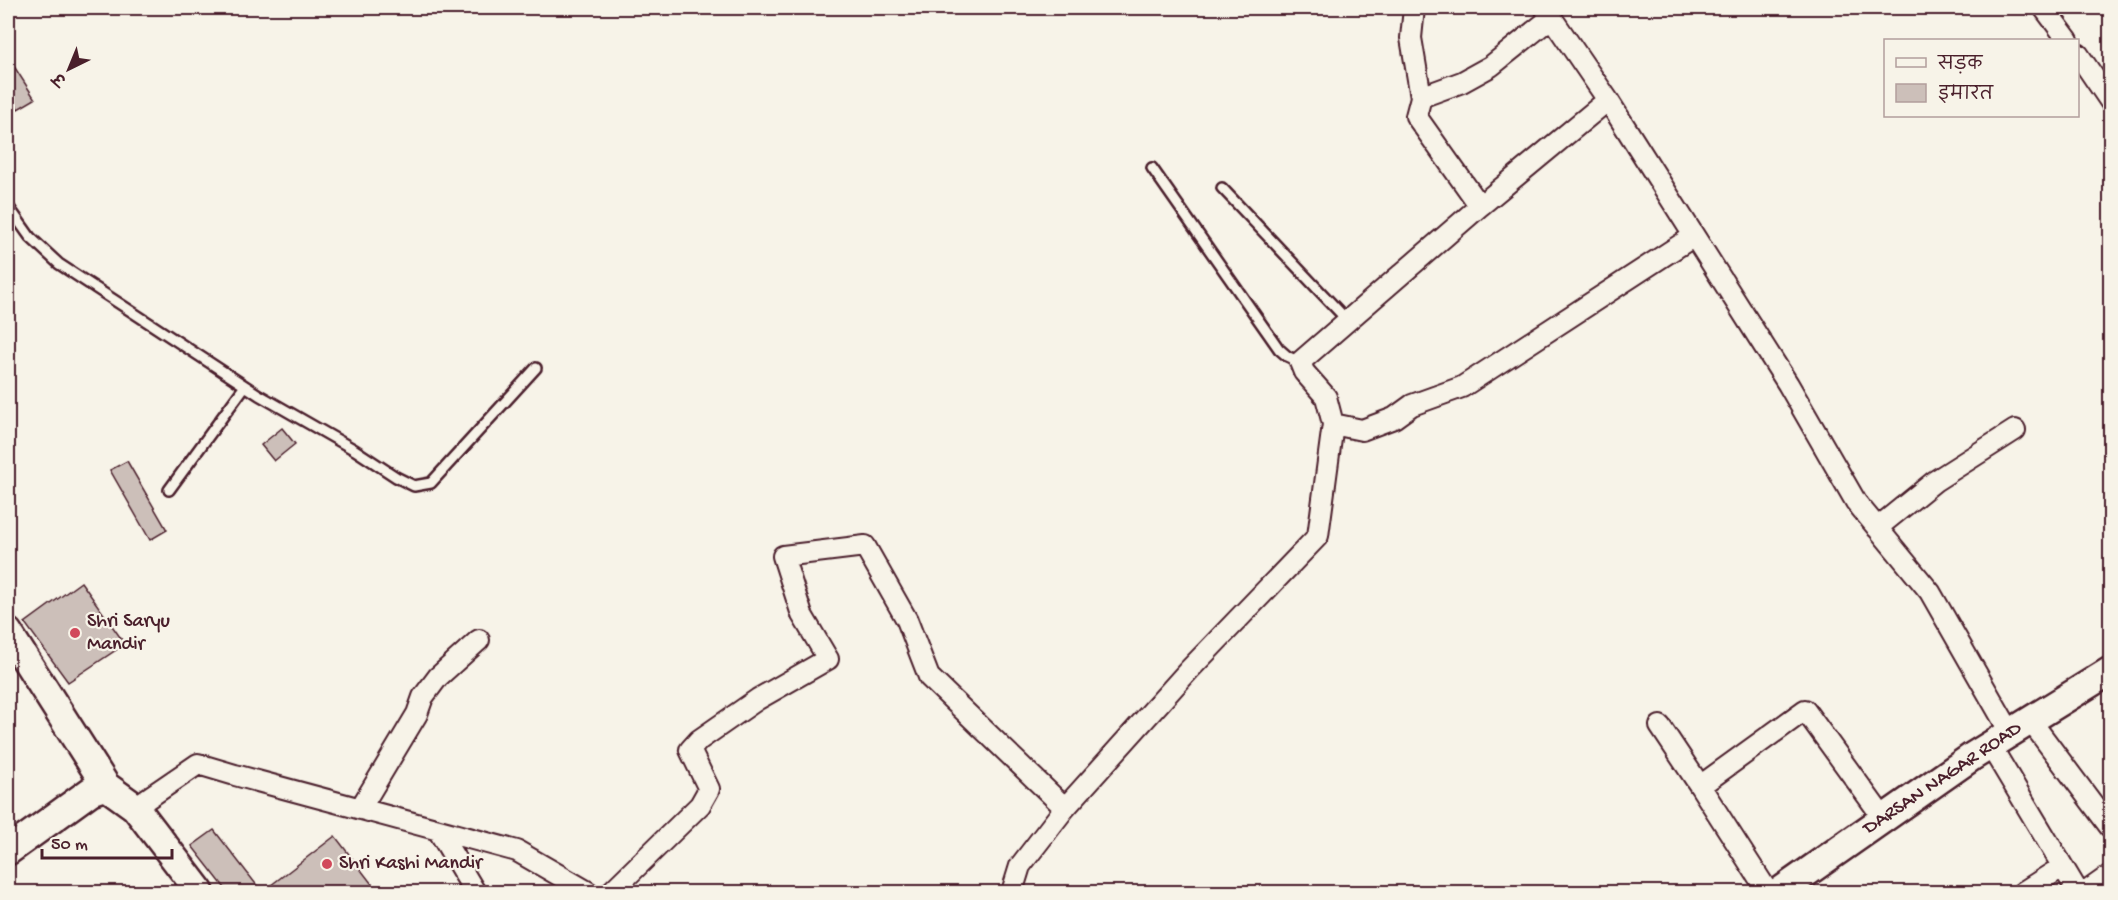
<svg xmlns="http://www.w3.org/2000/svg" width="2118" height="900" viewBox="0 0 2118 900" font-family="'Gochi Hand','Playpen Sans Deva',sans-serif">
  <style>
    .building { fill: #ccbfb9; stroke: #4a1f2b; stroke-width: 1.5 }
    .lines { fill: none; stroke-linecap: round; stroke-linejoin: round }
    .lane-casing { stroke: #4a1f2b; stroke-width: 14 }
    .street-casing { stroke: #4a1f2b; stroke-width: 24 }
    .secondary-casing { stroke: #4a1f2b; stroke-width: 32 }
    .lane { stroke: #f7f3e8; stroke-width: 9 }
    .street { stroke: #f7f3e8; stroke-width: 20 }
    .secondary { stroke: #f7f3e8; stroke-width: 27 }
    .poi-dot { fill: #d1495b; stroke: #f7f3e8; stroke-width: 2 }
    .labels { text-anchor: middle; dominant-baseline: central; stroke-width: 4.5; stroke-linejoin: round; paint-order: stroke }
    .poi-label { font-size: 20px; fill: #4a1f2b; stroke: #f7f3e8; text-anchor: start }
    .street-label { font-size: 20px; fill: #4a1f2b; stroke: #f7f3e8 }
  </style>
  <rect width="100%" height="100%" fill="#f7f3e8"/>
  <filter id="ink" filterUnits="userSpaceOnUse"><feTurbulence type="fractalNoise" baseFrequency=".0167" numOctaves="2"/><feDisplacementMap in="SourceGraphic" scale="12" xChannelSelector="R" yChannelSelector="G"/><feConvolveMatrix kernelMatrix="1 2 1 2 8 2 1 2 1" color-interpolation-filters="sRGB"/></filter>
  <g filter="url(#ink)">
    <!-- building -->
    <path class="building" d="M8 57 35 99 18 109 8 92Z
      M282 428 295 444 274 461 261 445Z
      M127 461 167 530 150 540 110 470Z
      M81 582 125 644 68 682 25 623Z
      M214 830 262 892 335 836 378 892H228L192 846Z"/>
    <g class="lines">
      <!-- lane casing -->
      <g class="lane-casing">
        <path id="lane" d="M1152 168 1279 349 1287 356 1300 362
          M1222 188 1347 320
          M8 206 30 237 59 264 259 395 355 450 396 477 414 486 431 483 536 368
          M169 490 245 386"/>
      </g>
      <!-- street casing -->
      <g class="street-casing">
        <path id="street" d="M1414 8 1411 38 1421 97 1416 116 1480 206
          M1545 8 1608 100 1788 384 1856 502 1930 592 2010 732
          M2044 8 2068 40
          M2078 54 2110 101
          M1421 97 1462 82 1491 66 1552 17
          M1333 424 1362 430 1394 418 1412 405 1462 387 1694 236
          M1877 528 1935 481 2015 430
          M2030 720 2110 827
          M1660 726 1700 786
          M1990 745 2078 892
          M135 807 198 764 235 775 517 851 588 892
          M360 809 417 714 423 697 438 677 479 640
          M438 830 475 892
          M611 892 700 805 709 789 690 750 699 740 758 699 828 659 802 615 783 556 865 546 907 620 929 677 1065 808
          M1012 892 1020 866 1065 808 1189 670 1318 536 1333 424 1326 397 1304 372 1300 362 1480 206 1608 100
          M1768 892 1700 786 1805 710 1884 819
          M2023 892 2062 867
          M2086 892 2110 875"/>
      </g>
      <!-- secondary casing -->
      <g class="secondary-casing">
        <path id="secondary" d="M8 632 106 786 135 807 200 892
          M8 851 91 791 106 786
          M1779 892 1973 756 2110 671"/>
      </g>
      <!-- lane -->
      <use href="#lane" class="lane"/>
      <!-- street -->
      <use href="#street" class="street"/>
      <!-- secondary -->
      <use href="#secondary" class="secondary"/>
    </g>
  </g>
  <!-- markers -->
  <g class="poi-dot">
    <circle cx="75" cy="633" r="6"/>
    <circle cx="327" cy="864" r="6"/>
  </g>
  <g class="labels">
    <!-- poi labels -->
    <g class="poi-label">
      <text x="87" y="622">Shri Saryu<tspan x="87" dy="23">Mandir</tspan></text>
      <text x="339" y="864">Shri Kashi Mandir</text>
    </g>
    <!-- street labels -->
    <g class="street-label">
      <text transform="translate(1943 779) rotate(-34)">DARSAN NAGAR ROAD</text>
    </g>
  </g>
  <!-- margin -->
  <rect width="2118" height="900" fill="none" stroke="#f7f3e8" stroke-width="30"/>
  <rect x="15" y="15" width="2088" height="870" fill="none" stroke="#4a1f2b" stroke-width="2" filter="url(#ink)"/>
  <!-- legend -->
  <rect x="1884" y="39" width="195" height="78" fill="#f7f3e8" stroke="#b29e9c" stroke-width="1.5"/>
  <rect x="1896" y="58" width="30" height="9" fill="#f7f3e8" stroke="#b29e9c" stroke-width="1.5"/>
  <text x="1938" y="69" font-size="18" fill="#4a1f2b">सड़क</text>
  <rect x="1896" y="84" width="30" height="18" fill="#ccbfb9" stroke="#b29e9c" stroke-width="1.5"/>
  <text x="1938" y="99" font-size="18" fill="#4a1f2b">इमारत</text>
  <!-- north arrow -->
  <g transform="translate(69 69) rotate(223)" stroke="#f7f3e8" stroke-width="4.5" paint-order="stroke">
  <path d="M0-4.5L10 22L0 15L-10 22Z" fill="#4a1f2b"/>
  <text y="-9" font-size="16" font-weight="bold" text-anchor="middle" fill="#4a1f2b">उ</text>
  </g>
  <!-- scale -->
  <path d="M42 849v9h130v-9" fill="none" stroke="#4a1f2b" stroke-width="3"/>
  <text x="51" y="849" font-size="18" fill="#4a1f2b" stroke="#f7f3e8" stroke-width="4.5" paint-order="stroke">50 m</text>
</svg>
